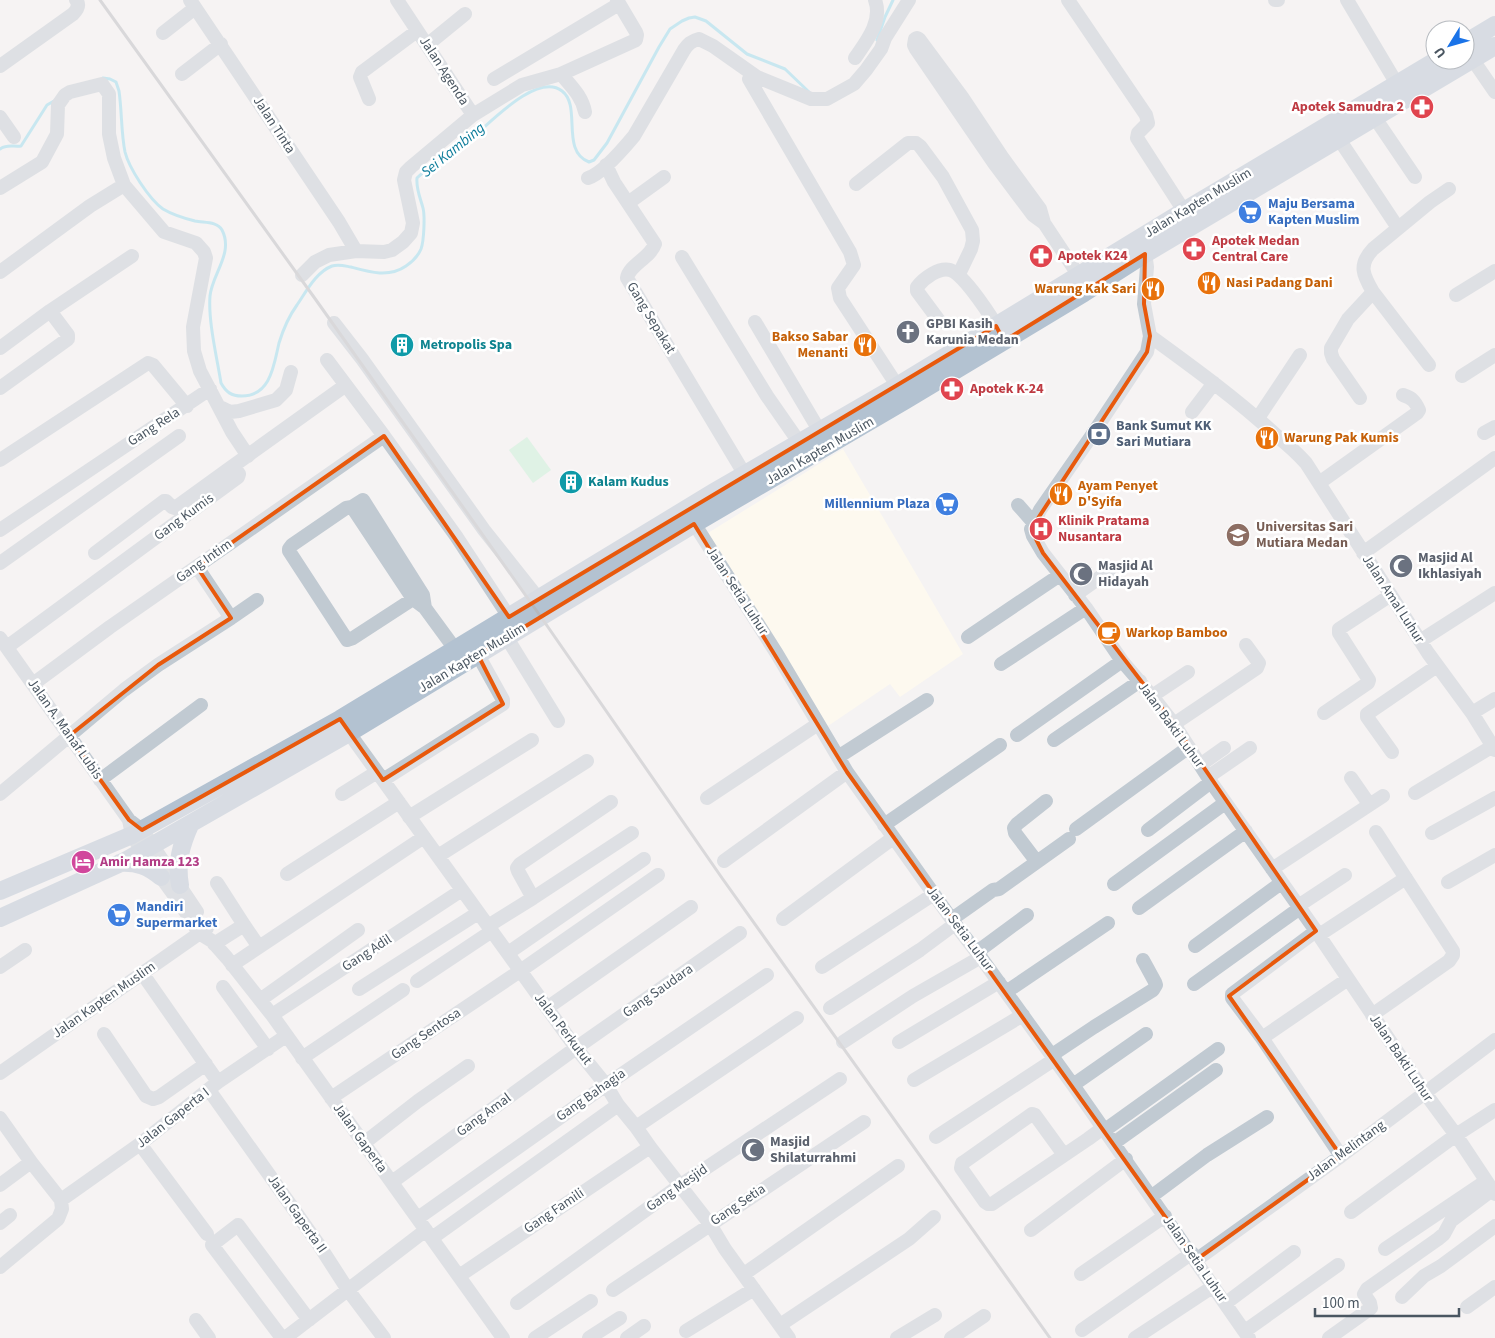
<svg xmlns="http://www.w3.org/2000/svg" width="1495" height="1338" viewBox="0 0 1495 1338" font-family="'Source Sans 3',sans-serif">
  <style>
    .commercial { fill: #fdf9ef }
    .green { fill: #c3f1d5 }
    .lines { fill: none; stroke-linecap: round; stroke-linejoin: round }
    .stream { stroke: #90daee; stroke-width: 3 }
    .minor { stroke: #c1cad2; stroke-width: 14 }
    .major { stroke: #b3c2d1; stroke-width: 18 }
    .rail { stroke: #b5b8bd; stroke-width: 3 }
    .marked { fill: none; stroke: #e8590c; stroke-width: 4; stroke-linejoin: round }
    .labels { text-anchor: middle; dominant-baseline: central; stroke-width: 5; stroke-linejoin: round; paint-order: stroke }
    .street-label { font-size: 14px; fill: #4a5661; stroke: #fff }
    .health-label { font-size: 14px; font-weight: bold; fill: #be3a42; stroke: #fff; text-anchor: start }
    .shop-label { font-size: 14px; font-weight: bold; fill: #366cbe; stroke: #fff; text-anchor: start }
    .food-label { font-size: 14px; font-weight: bold; fill: #c56008; stroke: #fff; text-anchor: start }
    .worship-label { font-size: 14px; font-weight: bold; fill: #5b616d; stroke: #fff; text-anchor: start }
    .culture-label { font-size: 14px; font-weight: bold; fill: #0d838f; stroke: #fff; text-anchor: start }
    .service-label { font-size: 14px; font-weight: bold; fill: #4e5e75; stroke: #fff; text-anchor: start }
    .education-label { font-size: 14px; font-weight: bold; fill: #785e54; stroke: #fff; text-anchor: start }
    .hotel-label { font-size: 14px; font-weight: bold; fill: #b23c85; stroke: #fff; text-anchor: start }
    .water-label { font-size: 15px; font-style: italic; fill: #0c7c9b; stroke: #fff }
  </style>
  <rect width="100%" height="100%" fill="#f5f3f3"/>
  <!-- commercial -->
  <path class="commercial" d="M843 449 963 654 900 697 890 684 828 726 708 533Z"/>
  <!-- green -->
  <path class="green" d="M527 437 551 470 533 483 509 450Z"/>
  <g class="lines">
    <!-- stream -->
    <path class="stream" d="M877 40 885 17 893 0
      M103 78 110 79 116 82 119 91C122 112 121 132 125 152 129 168 149 199 163 209 173 215 183 218 195 221 204 223 217 221 222 230 234 253 212 274 210 296 208 321 217 358 221 383 226 392 231 396 242 396 271 396 274 364 279 343 283 330 289 316 297 305 306 292 316 272 332 266 339 264 345 266 351 267 369 272 389 278 406 266 412 262 418 256 421 249 424 241 425 216 423 208 420 197 416 189 417 178 433 162 454 152 472 138 490 123 537 72 562 91 582 106 560 151 589 162L594 160 607 143 659 47 670 29 682 21 689 18 695 17 706 21 747 54 785 69 809 92
      M0 149C6 144 14 147 21 146L47 105 54 101"/>
    <!-- minor -->
    <path class="minor" d="M190 0 339 222 356 251
      M397 0 473 115
      M1068 0 1146 115 1148 123 1138 133 1137 138 1184 211
      M1275 0H1278
      M1347 0 1397 84
      M163 33 195 8
      M427 45 465 14
      M855 58C866 42 883 21 875 0
      M1473 60 1495 92
      M0 66 73 14C77 10 80 5 76 0
      M182 74 221 44
      M494 79 619 4
      M749 79 850 252 854 265 838 288 840 298 902 393
      M369 99 360 77 362 72 417 31
      M585 112C582 96 571 86 561 74L636 40 637 35 636 32 617 0
      M0 117 14 137
      M1375 118 1415 177
      M1339 139 1398 228
      M606 165 614 182 655 244C650 258 629 265 627 278L745 475
      M588 178C602 174 624 148 634 136L684 50C688 44 691 41 699 39L713 46 757 77 811 99H827L854 84 866 70 881 49 885 38 909 0
      M856 184 908 143H916L920 146 943 177 972 230 973 241 971 249 959 274
      M0 188 42 162 57 134 58 105 65 95 70 92 102 84 109 94V134L114 158 124 185 164 232 196 243 204 252 206 258 193 327 194 351 200 371 232 432 248 456
      M628 203 664 177
      M1044 223 1033 215 994 163 916 49 914 45 915 39 917 38 919 39 962 97 1002 157 1040 209 1044 223 1079 276
      M1144 246 1147 267 1144 304 1150 336 1147 352 1090 438 1040 510 1031 529 1033 536 1043 553 1086 608 1122 661 1152 696 1174 724 1211 782 1316 931 1425 1093 1456 1135 1495 1194
      M682 257 767 396 799 442
      M0 272 90 206 124 185
      M302 275 315 262 329 255 356 251 384 252 392 250 403 242 411 233 413 223 404 180 406 172 411 167 473 115 522 85 561 74
      M1456 295 1495 271
      M755 322 819 430
      M940 322 917 291V287C924 278 939 267 950 270 964 274 994 320 1000 333
      M334 323 362 359 484 530 538 598
      M1150 336C1194 368 1238 400 1278 437 1288 445 1297 453 1306 463L1428 653 1472 713 1495 750
      M0 348 50 311 132 256
      M327 360 384 436
      M1429 365 1373 292C1363 275 1358 265 1373 249L1430 202 1449 189
      M1462 376 1495 355
      M0 388 68 339V335L50 311
      M1360 398 1333 359 1331 353V348L1348 319 1373 292
      M220 407 230 412 239 411 276 400 286 390 291 372
      M1192 412 1214 383
      M1258 418 1300 355
      M1484 433 1495 427
      M0 460 148 363 153 365 187 406
      M1319 483 1417 413 1419 410C1415 401 1412 398 1403 395
      M1018 505 1033 522
      M352 507 413 599 425 608 455 649
      M690 517 777 654 847 772 955 924 982 959 1073 1085 1249 1338
      M0 530 210 389
      M95 553 164 501H166L172 507 175 508 233 466
      M1363 553 1495 458
      M0 563 179 436
      M197 567 231 618
      M1075 595 1109 571
      M413 599 353 638 347 640 289 551V549L292 545 346 508 352 507 363 500 423 595 425 608
      M968 637 1060 575
      M0 638 129 820 142 830 197 912
      M507 638 558 721
      M1420 641 1495 593
      M7 647 238 477 239 474 233 466 346 385
      M1001 664 1086 608
      M33 684 110 627 384 436 456 536 509 617
      M1152 696 1188 672
      M1324 713 1368 683 1369 680 1339 633V629L1391 595
      M1472 713 1495 699
      M1174 724 1257 668 1259 663 1246 645
      M344 726 576 1048 606 1085 618 1105 636 1127 650 1147 710 1224 725 1249 789 1338
      M1017 735 1122 661
      M1054 740 1140 681
      M1392 752 1367 717V714L1437 666
      M838 757 927 700
      M1200 765 1224 748
      M1208 777 1250 748
      M1351 778 1369 804
      M100 780 201 705
      M383 780 503 704V700L478 655
      M1415 793 1493 746
      M0 794 124 690 158 665 231 618 257 600
      M342 794 377 772
      M707 798 818 724
      M409 817 532 740
      M129 820 132 835 142 851 180 903 199 933 212 941 227 958 272 1015 503 1338
      M884 825 1000 745
      M1076 829 1189 747
      M1148 830 1211 782
      M1432 833 1495 798
      M438 856 587 761
      M724 861 847 772
      M1037 862 1015 833 1014 828 1017 824 1046 801
      M1272 869 1383 796
      M287 874 399 802
      M1448 882 1495 855
      M217 883 244 925
      M1114 884 1225 803
      M533 898 632 833
      M1298 906 1345 875
      M1139 908 1246 831
      M783 919 893 838
      M952 919 993 890 999 889 1069 839
      M488 926 533 898 518 871 517 868 520 864 611 802
      M1316 931 1232 994V998L1262 1038 1341 1156
      M1319 935 1406 878
      M214 944 244 925 259 947
      M1195 946 1281 883
      M977 952 1027 915
      M508 953 644 859
      M232 965 424 837
      M0 967 25 950
      M822 967 934 894
      M142 973 218 1082
      M417 981 492 931
      M1194 984 1300 908
      M223 987 268 1049
      M359 989 478 913
      M1006 992 1108 923
      M260 1000 358 930
      M547 1008 691 907
      M830 1008 920 950 955 924
      M272 1015 462 890
      M1372 1015 1449 961 1453 955V951L1376 832
      M104 1034 146 1096 153 1099 159 1097 206 1064
      M1262 1038 1348 979
      M843 1042 913 996 981 957
      M899 1042 999 982
      M1052 1055 1094 1027 1153 990 1156 985 1155 982 1143 960
      M302 1058 403 990
      M0 1073 207 928
      M914 1080 1023 1015
      M1073 1085 1146 1034
      M209 1090 319 1245 348 1290 384 1338
      M331 1098 520 971 658 875
      M0 1118 31 1162 61 1200 62 1209 58 1219 0 1267
      M636 1127 797 1018
      M1105 1130 1218 1049
      M936 1137 1055 1059
      M364 1143 418 1101 468 1066
      M1114 1143 1216 1070
      M140 1144 207 1234
      M1064 1155 1035 1115 1032 1114 964 1162 962 1163 961 1168 985 1202 988 1204H992L1088 1139 1103 1128
      M392 1182 576 1048 740 933
      M0 1185 31 1162
      M1152 1196 1207 1155 1267 1117
      M61 1200 140 1144 218 1082 286 1036
      M1351 1212 1456 1135 1495 1110
      M418 1218 606 1085 767 975
      M0 1223 10 1215
      M1031 1230 1126 1159
      M432 1238 618 1105
      M1385 1249 1486 1181
      M1196 1260 1341 1156 1495 1040
      M744 1274 898 1166
      M1081 1274 1165 1216
      M459 1276 650 1147
      M613 1290 864 1122
      M1402 1297 1424 1276 1441 1266 1495 1226
      M517 1303 679 1186 840 1079
      M1226 1303 1294 1252
      M1467 1307 1495 1287
      M196 1320 209 1338
      M780 1325 909 1239 934 1217
      M1082 1330 1192 1253
      M686 1331 754 1289
      M1245 1331 1338 1265
      M282 1338 212 1245 238 1225 309 1320
      M285 1338 426 1230
      M535 1338 591 1301
      M589 1338 620 1318
      M627 1338 644 1326
      M897 1338 935 1315
      M951 1338 984 1316
      M1135 1338 1214 1286
      M1329 1338 1371 1308 1370 1303 1364 1294 1367 1289 1438 1239 1444 1234 1451 1221 1492 1190"/>
    <!-- major -->
    <path class="major" d="M1465 43 1495 25
      M120 863C137 862 148 866 161 877
      M180 885C176 863 181 845 190 825
      M0 891 132 835 340 719 714 492 897 386 1184 211 1437 60
      M0 918 125 861 349 733 694 524 906 400 1084 293 1145 254 1495 46"/>
    <!-- rail -->
    <path class="rail" d="M100 0 316 300 541 617 722 878 1050 1338"/>
  </g>
  <!-- marked area -->
  <path d="M0 0H1495V1338H0ZM1145 254 1144 304 1150 336 1147 352 1031 529 1043 553 1174 724 1316 931 1229 996 1341 1156 1196 1260 847 772 694 524 478 655 503 704 383 780 340 719 142 830 129 820 69 736 158 665 231 618 197 567 384 436 509 617 996 326 1004 341Z" fill="#f5f3f3" fill-opacity=".55" fill-rule="evenodd"/>
  <path class="marked" d="M1145 254 1144 304 1150 336 1147 352 1031 529 1043 553 1174 724 1316 931 1229 996 1341 1156 1196 1260 847 772 694 524 478 655 503 704 383 780 340 719 142 830 129 820 69 736 158 665 231 618 197 567 384 436 509 617 996 326 1004 341Z"/>
  <!-- icons -->
  <defs>
    <g id="pharmacy-disc" transform="scale(1.25)"><circle r="9.5" fill="#e0444e" stroke="#fff"/><path d="M-2-6h4v4h4v4h-4v4h-4v-4h-4v-4h4Z" fill="#fff"/></g>
    <g id="supermarket-disc" transform="scale(1.25)"><circle r="9.5" fill="#3f7fe0" stroke="#fff"/><path d="M-6-5.5h2.5l.6 2H6L4.5 2H-2.5L-4.4-4H-6ZM-1.5 3.2a1.3 1.3 0 1 0 .1 0ZM3 3.2a1.3 1.3 0 1 0 .1 0Z" fill="#fff"/></g>
    <g id="restaurant-disc" transform="scale(1.25)"><circle r="9.5" fill="#e8710a" stroke="#fff"/><path d="M-5-6h1v4h1v-4h1v4h1v-4h1v5L-1.5 .5V6h-2V.5L-5-1ZM5-6V6H3V1.5H1.5Q1.5-4 5-6Z" fill="#fff"/></g>
    <g id="church-disc" transform="scale(1.25)"><circle r="9.5" fill="#6b7280" stroke="#fff"/><path d="M-1.2-6h2.4v3.5h3.3v2.4h-3.3V6h-2.4V-.1h-3.3v-2.4h3.3Z" fill="#fff"/></g>
    <g id="building-disc" transform="scale(1.25)"><circle r="9.5" fill="#0f9aa8" stroke="#fff"/><path d="M-4-6H4V6H1V3H-1V6H-4ZM-2.5-4.3h1.7v1.8h-1.7ZM.8-4.3h1.7v1.8H.8ZM-2.5-1h1.7V.8h-1.7ZM.8-1h1.7V.8H.8Z" fill="#fff"/></g>
    <g id="bank-disc" transform="scale(1.25)"><circle r="9.5" fill="#5c6f8a" stroke="#fff"/><path d="M-6-4H6V4H-6ZM0-2.3a2.3 2.3 0 1 0 0 4.6a2.3 2.3 0 1 0 0-4.6Z" fill="#fff"/></g>
    <g id="hospital-disc" transform="scale(1.25)"><circle r="9.5" fill="#e0444e" stroke="#fff"/><path d="M-5-5h3v3.5h4V-5h3V5h-3V1.5h-4V5h-3Z" fill="#fff"/></g>
    <g id="university-disc" transform="scale(1.25)"><circle r="9.5" fill="#8d6e63" stroke="#fff"/><path d="M0-5L7-2L0 1L-7-2ZM-4 1L0 2.5L4 1V4Q0 6-4 4Z" fill="#fff"/></g>
    <g id="mosque-disc" transform="scale(1.25)"><circle r="9.5" fill="#6b7280" stroke="#fff"/><path d="M3.5-4.9A6 6 0 1 0 3.5 4.9A5 5 0 1 1 3.5-4.9Z" fill="#fff"/></g>
    <g id="cafe-disc" transform="scale(1.25)"><circle r="9.5" fill="#e8710a" stroke="#fff"/><path d="M-5.5-4.5H6V0H3Q3 3.5 0 3.5H-2.5Q-5.5 3.5-5.5 0ZM3-3.2v2h1.7v-2ZM-6 4.5H4V6H-6Z" fill="#fff"/></g>
    <g id="hotel-disc" transform="scale(1.25)"><circle r="9.5" fill="#d1479c" stroke="#fff"/><path d="M-6-4.5h1.5V1H6V5H4.5V3h-9V5H-6ZM-4 0a1.8 1.8 0 1 1 3.6 0ZM.5 0V-2.5h3Q6-2.5 6 0Z" fill="#fff"/></g>
  </defs>
  <g fill-rule="evenodd">
    <use href="#pharmacy-disc" x="1422" y="107"/>
    <use href="#supermarket-disc" x="1250" y="212"/>
    <use href="#pharmacy-disc" x="1194" y="249"/>
    <use href="#pharmacy-disc" x="1041" y="256"/>
    <use href="#restaurant-disc" x="1209" y="283"/>
    <use href="#restaurant-disc" x="1153" y="289"/>
    <use href="#church-disc" x="908" y="332"/>
    <use href="#building-disc" x="402" y="345"/>
    <use href="#restaurant-disc" x="865" y="345"/>
    <use href="#pharmacy-disc" x="952" y="389"/>
    <use href="#bank-disc" x="1099" y="434"/>
    <use href="#restaurant-disc" x="1267" y="438"/>
    <use href="#building-disc" x="571" y="482"/>
    <use href="#restaurant-disc" x="1061" y="494"/>
    <use href="#supermarket-disc" x="947" y="504"/>
    <use href="#hospital-disc" x="1041" y="529"/>
    <use href="#university-disc" x="1238" y="535"/>
    <use href="#mosque-disc" x="1401" y="566"/>
    <use href="#mosque-disc" x="1081" y="574"/>
    <use href="#cafe-disc" x="1109" y="633"/>
    <use href="#hotel-disc" x="83" y="862"/>
    <use href="#supermarket-disc" x="119" y="915"/>
    <use href="#mosque-disc" x="753" y="1150"/>
  </g>
  <g class="labels">
    <!-- street labels -->
    <g class="street-label">
      <text transform="translate(444 71) rotate(57)">Jalan Agenda</text>
      <text transform="translate(274 125) rotate(57)">Jalan Tinta</text>
      <text transform="translate(1198 203) rotate(-31)">Jalan Kapten Muslim</text>
      <text transform="translate(651 318) rotate(59)">Gang Sepakat</text>
      <text transform="translate(154 427) rotate(-33)">Gang Rela</text>
      <text transform="translate(820 451) rotate(-30)">Jalan Kapten Muslim</text>
      <text transform="translate(184 517) rotate(-36)">Gang Kumis</text>
      <text transform="translate(204 561) rotate(-35)">Gang Intim</text>
      <text transform="translate(737 591) rotate(57)">Jalan Setia Luhur</text>
      <text transform="translate(1393 599) rotate(57)">Jalan Amal Luhur</text>
      <text transform="translate(472 658) rotate(-31)">Jalan Kapten Muslim</text>
      <text transform="translate(1171 725) rotate(54)">Jalan Bakti Luhur</text>
      <text transform="translate(65 729) rotate(55)">Jalan A. Manaf Lubis</text>
      <text transform="translate(960 929) rotate(53)">Jalan Setia Luhur</text>
      <text transform="translate(367 953) rotate(-33)">Gang Adil</text>
      <text transform="translate(658 991) rotate(-35)">Gang Saudara</text>
      <text transform="translate(104 1000) rotate(-35)">Jalan Kapten Muslim</text>
      <text transform="translate(563 1029) rotate(53)">Jalan Perkutut</text>
      <text transform="translate(426 1034) rotate(-34)">Gang Sentosa</text>
      <text transform="translate(1401 1058) rotate(56)">Jalan Bakti Luhur</text>
      <text transform="translate(591 1095) rotate(-35)">Gang Bahagia</text>
      <text transform="translate(484 1115) rotate(-36)">Gang Amal</text>
      <text transform="translate(173 1118) rotate(-38)">Jalan Gaperta I</text>
      <text transform="translate(360 1138) rotate(54)">Jalan Gaperta</text>
      <text transform="translate(1346 1151) rotate(-36)">Jalan Melintang</text>
      <text transform="translate(677 1188) rotate(-35)">Gang Mesjid</text>
      <text transform="translate(738 1205) rotate(-34)">Gang Setia</text>
      <text transform="translate(554 1211) rotate(-34)">Gang Famili</text>
      <text transform="translate(297 1214) rotate(55)">Jalan Gaperta II</text>
      <text transform="translate(1195 1259) rotate(55)">Jalan Setia Luhur</text>
    </g>
    <!-- health labels -->
    <g class="health-label">
      <text x="1404" y="107" text-anchor="end">Apotek Samudra 2</text>
      <text x="1212" y="241">Apotek Medan<tspan x="1212" dy="16">Central Care</tspan></text>
      <text x="1058" y="256">Apotek K24</text>
      <text x="970" y="389">Apotek K-24</text>
      <text x="1058" y="521">Klinik Pratama<tspan x="1058" dy="16">Nusantara</tspan></text>
    </g>
    <!-- shop labels -->
    <g class="shop-label">
      <text x="1268" y="204">Maju Bersama<tspan x="1268" dy="16">Kapten Muslim</tspan></text>
      <text x="930" y="504" text-anchor="end">Millennium Plaza</text>
      <text x="136" y="907">Mandiri<tspan x="136" dy="16">Supermarket</tspan></text>
    </g>
    <!-- food labels -->
    <g class="food-label">
      <text x="1226" y="283">Nasi Padang Dani</text>
      <text x="1136" y="289" text-anchor="end">Warung Kak Sari</text>
      <text x="848" y="337" text-anchor="end">Bakso Sabar<tspan x="848" dy="16">Menanti</tspan></text>
      <text x="1284" y="438">Warung Pak Kumis</text>
      <text x="1078" y="486">Ayam Penyet<tspan x="1078" dy="16">D'Syifa</tspan></text>
      <text x="1126" y="633">Warkop Bamboo</text>
    </g>
    <!-- worship labels -->
    <g class="worship-label">
      <text x="926" y="324">GPBI Kasih<tspan x="926" dy="16">Karunia Medan</tspan></text>
      <text x="1418" y="558">Masjid Al<tspan x="1418" dy="16">Ikhlasiyah</tspan></text>
      <text x="1098" y="566">Masjid Al<tspan x="1098" dy="16">Hidayah</tspan></text>
      <text x="770" y="1142">Masjid<tspan x="770" dy="16">Shilaturrahmi</tspan></text>
    </g>
    <!-- culture labels -->
    <g class="culture-label">
      <text x="420" y="345">Metropolis Spa</text>
      <text x="588" y="482">Kalam Kudus</text>
    </g>
    <!-- service labels -->
    <g class="service-label">
      <text x="1116" y="426">Bank Sumut KK<tspan x="1116" dy="16">Sari Mutiara</tspan></text>
    </g>
    <!-- education labels -->
    <g class="education-label">
      <text x="1256" y="527">Universitas Sari<tspan x="1256" dy="16">Mutiara Medan</tspan></text>
    </g>
    <!-- hotel labels -->
    <g class="hotel-label">
      <text x="100" y="862">Amir Hamza 123</text>
    </g>
    <!-- water labels -->
    <g class="water-label">
      <text transform="translate(453 150) rotate(-39)">Sei Kambing</text>
    </g>
  </g>
  <!-- north arrow -->
  <g transform="translate(1450 45) rotate(233)"><circle r="24" fill="#ffffff" stroke="#b7bbc0"/>
  <path d="M0-4L9 19L0 12L-9 19Z" fill="#1a73e8"/>
  <text y="-8" font-size="14" font-weight="bold" text-anchor="middle" fill="#4a5661">U</text>
  </g>
  <!-- scale -->
  <path d="M1315 1308v8h144v-8" fill="none" stroke="#4a5661" stroke-width="2.5"/>
  <text x="1322" y="1308" font-size="15" fill="#4a5661" stroke="#ffffff" stroke-width="4" paint-order="stroke">100 m</text>
</svg>
